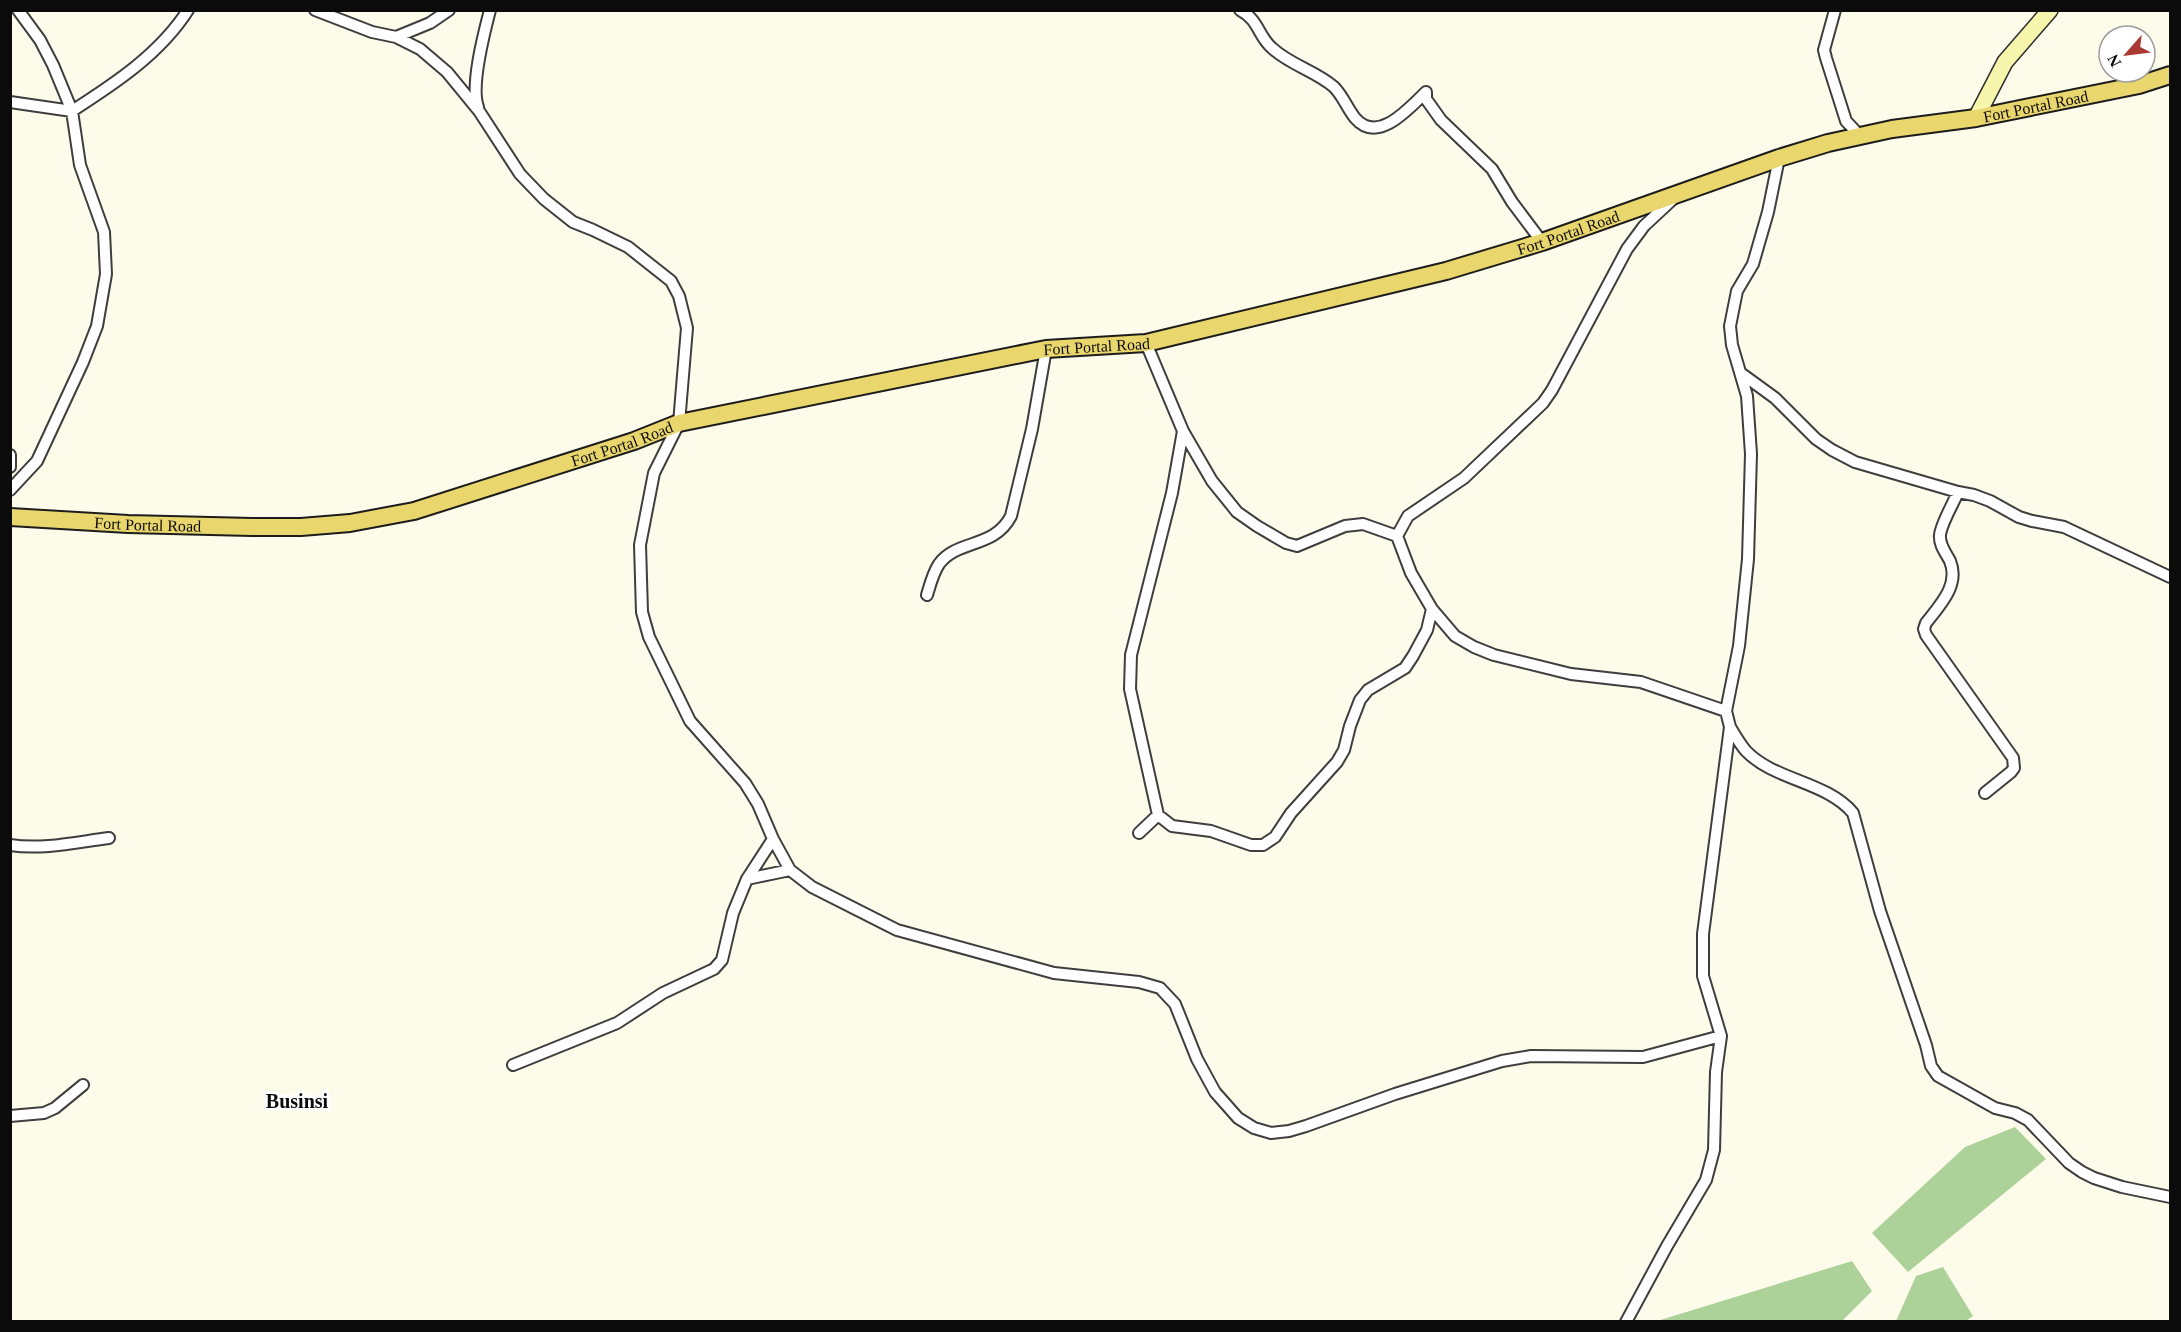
<svg xmlns="http://www.w3.org/2000/svg" width="2181" height="1332" viewBox="0 0 2181 1332" font-family="Georgia,serif">
  <style>
    .forest { fill: #add299 }
    .lines { fill: none; stroke-linecap: round; stroke-linejoin: round }
    .street-casing { stroke: #3e3e3e; stroke-width: 14 }
    .secondary-casing { stroke: #2d2d2d; stroke-width: 18 }
    .primary-casing { stroke: #1c1c1c; stroke-width: 20 }
    .street { stroke: #fff; stroke-width: 10 }
    .secondary { stroke: #f6f5ac; stroke-width: 15 }
    .primary { stroke: #e9d76e; stroke-width: 16 }
    .labels { text-anchor: middle; dominant-baseline: central; stroke-width: 6; stroke-linejoin: round; paint-order: stroke }
    .street-label { font-size: 16px; fill: #0b0b0b; stroke: #fff }
    .quarter-label { font-size: 20px; font-weight: bold; fill: #0b0b0b; stroke: #fff }
  </style>
  <rect width="100%" height="100%" fill="#fdfbea"/>
  <!-- forest -->
  <path class="forest" d="M2015 1127 2046 1159 1908 1272 1872 1233 1965 1147Z
    M1852 1261 1872 1291 1842 1321H1657Z
    M1943 1267 1973 1316 1966 1321H1896L1916 1276Z"/>
  <g class="lines">
    <!-- street casing -->
    <g class="street-casing">
      <path id="street" d="M315 10 372 32 396 37 420 49 447 72 479 111 520 174 544 199 573 222 593 230 628 247 671 281 679 296 687 328 679 423 654 473 640 545 642 612 649 637 690 721 745 783 758 804 773 839 790 870 812 887 897 930 1054 973 1139 982 1160 988 1175 1004 1197 1059 1215 1092 1238 1118 1254 1128 1271 1133 1289 1131 1306 1126 1395 1094 1502 1061 1531 1056 1643 1057 1721 1036
        M1240 10C1259 20 1258 36 1272 48 1290 65 1316 71 1334 87 1343 96 1347 108 1355 118 1378 145 1409 108 1426 92
        M1835 10 1824 50 1826 58 1846 121 1860 136
        M396 37 430 23 449 10
        M1426 92V99L1441 120 1492 169 1512 202 1542 242
        M10 102 72 111C114 84 160 54 188 10
        M478 107C470 86 484 33 490 10
        M1146 343 1183 431 1212 481 1237 512 1257 526 1286 543 1297 546 1345 526 1363 524 1397 536 1411 573 1432 609 1455 636 1474 647 1494 655 1571 674 1641 682 1726 711
        M1742 374 1775 398 1816 439 1832 450 1855 462 1958 492 1974 495 1990 501 2019 517 2032 521 2064 527 2170 577
        M10 455V467
        M10 490 37 461 83 362 97 326 106 274 104 232 80 165 72 111 53 65 40 40 18 10
        M1958 492C1953 504 1941 524 1940 535 1939 545 1946 553 1950 561 1960 585 1940 605 1926 623L1924 629 1926 635 2013 758 2014 768 2011 772 1985 793
        M1397 536 1408 516 1464 478 1543 403 1552 390 1627 249 1644 226 1673 199
        M927 595C930 585 933 573 939 564 957 539 994 549 1011 516L1032 429 1046 349
        M1730 727C1735 735 1740 744 1746 751 1775 781 1826 781 1853 813L1880 911 1926 1045 1931 1066 1938 1076 1995 1108 2015 1113 2028 1120 2069 1163 2082 1172 2094 1178 2122 1187 2170 1197
        M1158 815 1130 689 1131 655 1172 493 1183 431
        M1139 833 1158 815 1172 826 1211 831 1251 845H1263L1275 837 1291 813 1337 762 1344 750 1350 726 1360 700 1368 690 1405 668 1413 656 1427 630 1432 609
        M10 845C43 850 77 842 109 838
        M747 879 790 870
        M513 1065 617 1023 663 993 714 969 722 960 733 913 747 879 773 839
        M10 1116 44 1113 55 1108 83 1085
        M1626 1322 1667 1246 1706 1180 1714 1150 1716 1072 1721 1036 1703 976V934L1730 727 1726 711 1739 646 1748 559 1751 454 1747 396 1732 345 1730 326 1737 291 1753 264 1768 212 1779 158"/>
    </g>
    <!-- secondary casing -->
    <g class="secondary-casing">
      <path id="secondary" d="M1976 118 2005 62 2050 10"/>
    </g>
    <!-- primary casing -->
    <g class="primary-casing">
      <g id="primary">
        <path id="s1" d="M10 517 128 524 252 527H301L350 523 414 511 634 441 679 423 1046 349 1146 343 1446 271 1542 242 1779 158 1828 143 1892 129 1976 118 2139 85 2170 75"/>
      </g>
    </g>
    <!-- street -->
    <use href="#street" class="street"/>
    <!-- secondary -->
    <use href="#secondary" class="secondary"/>
    <!-- primary -->
    <use href="#primary" class="primary"/>
  </g>
  <g class="labels">
    <!-- street labels -->
    <g class="street-label">
      <text stroke="none"><textPath href="#s1" startOffset="2082">Fort Portal Road</textPath></text>
      <text stroke="none"><textPath href="#s1" startOffset="1596">Fort Portal Road</textPath></text>
      <text stroke="none"><textPath href="#s1" startOffset="1110">Fort Portal Road</textPath></text>
      <text stroke="none"><textPath href="#s1" startOffset="624">Fort Portal Road</textPath></text>
      <text stroke="none"><textPath href="#s1" startOffset="138">Fort Portal Road</textPath></text>
    </g>
    <!-- quarter labels -->
    <g class="quarter-label">
      <text x="297" y="1101">Businsi</text>
    </g>
  </g>
  <!-- border -->
  <rect width="2181" height="1332" fill="none" stroke="#0b0b0b" stroke-width="24"/>
  <!-- north arrow -->
  <g transform="translate(2127 54) rotate(242)"><circle r="28" fill="#ffffff" stroke="#9d9d9d" stroke-width="1.5"/>
  <path d="M0-4.5L10 22L0 15L-10 22Z" fill="#aa3933"/>
  <text y="-9" font-size="16" font-weight="bold" text-anchor="middle" fill="#0b0b0b">N</text>
  </g>
</svg>
